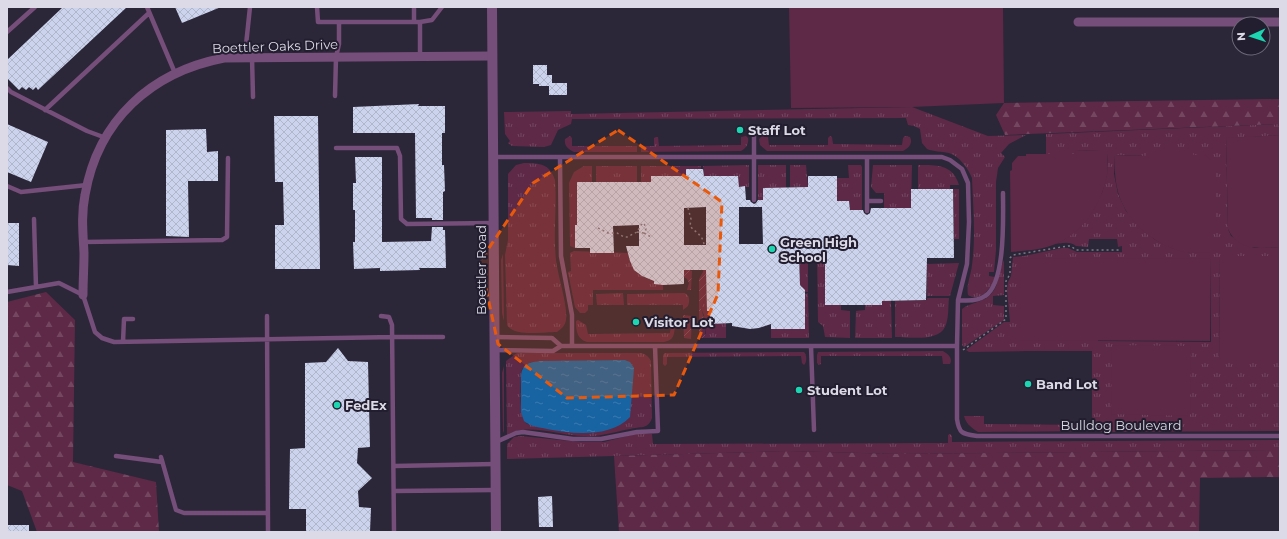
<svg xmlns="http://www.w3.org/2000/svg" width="1287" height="539" viewBox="0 0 1287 539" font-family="Montserrat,sans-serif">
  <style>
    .grass { fill: url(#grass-tufts); fill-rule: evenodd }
    .forest { fill: url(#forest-firs) }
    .garden { fill: url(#garden-furrows) }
    .pitch { fill: #5d2946 }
    .water { fill: url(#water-ripples) }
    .building { fill: url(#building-cross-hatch); fill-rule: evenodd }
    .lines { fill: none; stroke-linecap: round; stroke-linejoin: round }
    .path { stroke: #7c7888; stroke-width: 1.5; stroke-dasharray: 2 3; stroke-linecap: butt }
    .service { stroke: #754e79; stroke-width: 4.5 }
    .minor { stroke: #754e79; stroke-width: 9 }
    .tertiary { stroke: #754e79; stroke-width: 10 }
    .marked { fill: #e8590c; fill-opacity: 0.2; stroke: #e8590c; stroke-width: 3; stroke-dasharray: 8 5; stroke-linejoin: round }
    .poi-dot { fill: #1cd5b1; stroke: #221d2f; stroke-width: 1.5 }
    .labels { text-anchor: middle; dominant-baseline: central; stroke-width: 4; stroke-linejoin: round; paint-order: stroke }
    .street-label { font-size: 13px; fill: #dddae7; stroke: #221d2f }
    .poi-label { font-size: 13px; font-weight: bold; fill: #dddae7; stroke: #221d2f; text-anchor: start }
  </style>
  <defs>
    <pattern id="grass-tufts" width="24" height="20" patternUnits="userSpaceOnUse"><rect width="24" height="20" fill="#5d2946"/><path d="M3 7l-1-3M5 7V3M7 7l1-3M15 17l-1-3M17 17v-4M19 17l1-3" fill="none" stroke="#744761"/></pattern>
    <pattern id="forest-firs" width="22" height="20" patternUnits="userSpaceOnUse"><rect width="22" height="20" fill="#5d2946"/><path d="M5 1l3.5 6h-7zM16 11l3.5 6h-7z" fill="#744761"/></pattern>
    <pattern id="garden-furrows" width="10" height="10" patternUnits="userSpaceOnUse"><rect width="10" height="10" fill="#5d2946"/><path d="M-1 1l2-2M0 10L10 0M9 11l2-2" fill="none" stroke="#744761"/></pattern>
    <pattern id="water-ripples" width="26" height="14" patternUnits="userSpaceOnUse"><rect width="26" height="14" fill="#1864a2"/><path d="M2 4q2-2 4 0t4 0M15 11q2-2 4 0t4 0" fill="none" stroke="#397aaf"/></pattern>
    <pattern id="building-cross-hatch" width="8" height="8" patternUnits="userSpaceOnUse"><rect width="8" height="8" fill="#ccd3ec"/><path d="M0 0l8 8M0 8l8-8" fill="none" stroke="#b0b6cb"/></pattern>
  </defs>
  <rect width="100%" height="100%" fill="#2c2639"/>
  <!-- grass -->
  <path class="grass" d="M912 107 988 136 1026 135 1009 144 1001 153 1005 157 998 168 996 182V250L994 272H989V276L995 277C992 288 980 303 968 295 966 285 971 275 972 265 976 236 973 207 972 178 968 168 959 156 949 153 941 151 934 152 927 149L922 143 920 129 914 126 908 125 906 118 572 119 571 124 558 130 551 145 544 147 512 146 508 143 510 141 505 134 504 112 571 111V114Z
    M1280 124V135L1226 139 1228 229 1231 236 1254 248 1280 247V256H1220L1219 360 1280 361V431L1099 432 1095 428 1092 416V351H1027L969 352 966 350 1004 322H1010L1007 290 1008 282 1011 276 1013 257 1024 256 1062 248H1068L1077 252H1122V246L1118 247 1117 239H1089L1088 247 1076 246C1071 241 1061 243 1055 244L1065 239 1102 193 1107 174 1108 154H1099L1098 151 1076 150V154H1046V134ZM1193 151V155L1212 174H1216V220H1212L1191 253 1172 248 1154 239 1126 211 1118 194 1114 174 1115 155 1147 156ZM1211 259V342L1098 341V340Z
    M570 136 572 138V146H637V152H574C568 149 564 146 565 139Z
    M746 136 748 138C749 144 746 148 741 151L641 152V146H654V138L656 137H658L659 146 741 145V137Z
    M762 136 768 137 769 145H828V138L830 136 832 137 833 144 902 145 903 138 905 136 910 137C913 143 909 148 903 151H767L760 145 759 139Z
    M524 163C540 163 550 164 555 180 557 207 553 234 556 260 558 277 568 306 566 320 565 326 561 329 557 332 544 332 514 337 507 325L505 255 508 240V174L516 165Z
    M749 165V187H739L738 176H704L703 166Z
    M758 165H786V188H763V200H758Z
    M790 165H806L808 187H790Z
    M848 165H861L862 167V210H850L849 201H837V178H849Z
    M873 165H912L911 208H884V193H876L871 187Z
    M918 165C936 165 953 164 959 185H950V189H918Z
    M584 166H592V182L577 225H575V248L570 246 569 183 574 172Z
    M596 166H637V182H596Z
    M641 166H701V169L686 176H651V194H641Z
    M953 189H959V239H954Z
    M574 251 628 253C630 268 639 277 654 281V284H663V290H593V305H588V310L585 313H580L575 307 568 272 571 271 570 253Z
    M799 252H808V292H800L802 287 800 285Z
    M817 252H825V304L841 305V310L850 311V338L825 337 823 326 818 322Z
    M503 254 504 321 502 313 501 260Z
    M1004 260V295L993 296V305L1004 306V320L964 347 962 345V309C969 303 980 303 988 297 1000 288 998 272 1004 260Z
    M959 263 950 296H927V264Z
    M623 293 624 305H597L596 294Z
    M684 293C690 295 690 301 688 306L683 310V305H627V294Z
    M808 293 809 338H771V329L805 328V294Z
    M707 294V311H710V323H726V338H708L706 337 704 315 701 308Z
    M927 298H949C948 307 949 319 945 327 938 342 909 337 895 337V301L927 300Z
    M882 301H891L892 338H855L856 311 865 310V305H882Z
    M578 320 586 325 588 334 670 333 671 326 673 325 675 326C674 335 674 340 664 342H587C577 339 576 331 576 321Z
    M943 351C948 354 953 358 950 364H943L942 356H821V364L819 365 817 363V355L818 352Z
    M804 352C807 355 807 362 804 365L802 363 801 356 667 357V364L665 366 663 364V355L665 353Z
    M517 353H641C646 354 649 357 651 361L652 418C648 430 640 426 630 429 614 432 600 437 584 436 561 436 526 422 507 435L506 361ZM625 360 628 361 616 427 588 433 527 424C518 415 521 387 521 375L522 369 531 362Z
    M504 366V433L503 431 502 373Z
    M964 416H984V424L1082 425V431L978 432C972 428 966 424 964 416Z
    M635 434H652L653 444 948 443V435L950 434 952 436V442L1280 440V450L898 454 787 451 507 459V444L514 437 521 436 580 442H604Z"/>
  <!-- forest -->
  <path class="forest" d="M1280 99V124L1005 135 996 115 1004 103Z
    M46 292 75 320 73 462 156 482 159 532H37L22 491 7 485V302Z
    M1280 450V477L1200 478 1199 532H619L614 456 787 451 898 454Z"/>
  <!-- garden -->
  <path class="garden" d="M684 265H689V270L692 271 691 290H687L689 283 687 279 684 277Z
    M704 265H706L707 294 701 308 705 322V334L708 338H699V279L703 272Z
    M683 315 692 316 691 339 684 338Z"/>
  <!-- pitch -->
  <path class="pitch" d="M789 7H1003L1004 103 912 107 791 108Z
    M1280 135V247C1259 248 1239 252 1228 229L1226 138Z
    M1076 150 1099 151V154H1108C1107 161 1108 169 1107 175 1101 207 1080 238 1047 247 1036 250 1023 251 1011 252L1010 171 1012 170V163L1018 156H1026V154H1075Z
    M1147 151H1193V155H1205L1212 161V174H1216V220H1212V252C1205 252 1197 253 1190 253 1159 249 1126 223 1118 192 1115 180 1114 168 1115 155L1147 156Z
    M1220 256H1280V361H1219Z
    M1211 258 1210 341 1020 340V259Z
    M1112 345 1191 346 1190 416 1111 414Z"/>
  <!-- water -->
  <path class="water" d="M625 360 630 362 634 368 630 417C610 438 573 434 547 429 539 427 531 427 524 421L521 412V375C523 363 530 362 541 361Z"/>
  <!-- building -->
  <path class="building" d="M63 7H127L38 90 36 87 33 90 29 87 26 90 22 87 19 90 7 78V60Z
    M175 7H221L182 23Z
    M533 65H547V75H552V83H567V95H549V86H539V84H533Z
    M419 104 418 106H445V133H442V165H444L445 191 443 192V220H432V218H416L415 133H353V107Z
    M274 116H318L320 269H275V225H284L283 182H275Z
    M7 124 48 142 31 182 7 172Z
    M206 129 207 152 218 151V181H188L189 237 166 236V130Z
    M355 157H382V242L431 241 432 227H443V230H445L446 268H419L420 270 380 271V268L354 269 353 242H355V210H353V183H356Z
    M686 169H703L704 176H738L739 187 745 186 746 200H750L751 202 754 204 756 203 758 200H763V188L808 187V176H837V201H849L850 210H863L864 213 867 215 870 213 871 208H911V189H953L954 258H927L926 300 882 301V305H825V256H799L800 285 805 290V329H771V324L759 328 750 329 732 326V323L710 324V311H707L706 270H684V284L663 285 654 284V281L642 276 634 270 630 261 626 246H639V225L613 226 614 253H590V248H575V225H577V182H651V176H686ZM706 207V245H684V208ZM739 207H762L763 244H739Z
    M7 223H19V266L7 265Z
    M338 348 348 361 368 362 370 447 358 448 357 463 372 478 358 491 359 507 371 508 370 532H306V509H289L290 449 305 448V363L326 362Z
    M552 496 553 527H539L538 497Z
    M7 525H29V532H7Z"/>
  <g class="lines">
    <!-- path -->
    <path class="path" d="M688 208 691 219 690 226C696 233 703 235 704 245
      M598 228 608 233H617L624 237H627L637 232 641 225 644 223 646 229 644 233 637 232
      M644 233 651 237
      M963 350 1006 319V281L1010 274V258L1013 255 1068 246H1071L1076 250H1121"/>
    <!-- service -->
    <path class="service" d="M147 7 175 73
      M250 7 246 45 252 57 253 97
      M317 7 318 22H339V44L336 57 335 96
      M414 7V22
      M339 22H420
      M7 32 35 7
      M420 56V22L432 20 442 7
      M7 88 11 92 87 131 106 138
      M45 110 149 13
      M754 132V200
      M336 148H397L400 156 401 219 407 224 494 223
      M493 157H942L950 160 962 169 968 183 969 222 967 264 958 300 957 346V419C959 434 963 434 977 436H1280
      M560 158 561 256 572 315V346
      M7 186 21 192 87 185
      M867 201H881
      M867 211V157
      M34 219 36 287
      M83 242 222 240 227 237 228 158
      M7 292 59 283 83 295 95 332 102 338 114 342 393 337H443
      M958 300C967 301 978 301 985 296 1006 283 1003 216 1003 193
      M267 316 268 532
      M381 316 389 317 392 325 394 532
      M494 337 552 338 561 346
      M123 342 124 319H133
      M811 346 814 430
      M494 350 553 351 561 346H957
      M496 442 516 433 523 432 573 439H601L637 432 658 431 655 346
      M116 456 162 462
      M161 457 176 510 184 513H268
      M394 466 495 464
      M394 491 495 490"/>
    <!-- minor -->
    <path class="minor" d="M1078 22H1280
      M83 295C83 281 84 267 84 253 83 233 81 215 85 195 98 120 151 72 224 58L492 56"/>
    <!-- tertiary -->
    <path class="tertiary" d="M492 7 496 532"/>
  </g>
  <!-- marked area -->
  <path class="marked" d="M618 130 722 202 718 294 674 395 567 398 498 344 480 261 533 183Z"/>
  <!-- markers -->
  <g class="poi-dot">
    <circle cx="740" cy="130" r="4"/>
    <circle cx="772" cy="249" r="4"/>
    <circle cx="636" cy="322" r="4"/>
    <circle cx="1028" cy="384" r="4"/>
    <circle cx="799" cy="390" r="4"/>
    <circle cx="337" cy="405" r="4"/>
  </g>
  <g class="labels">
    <!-- street labels -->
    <g class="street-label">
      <text transform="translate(275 46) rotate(-2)">Boettler Oaks Drive</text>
      <text transform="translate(481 270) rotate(-90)">Boettler Road</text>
      <text x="1121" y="425">Bulldog Boulevard</text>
    </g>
    <!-- poi labels -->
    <g class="poi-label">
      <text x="748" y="130">Staff Lot</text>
      <text x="780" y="242">Green High<tspan x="780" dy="15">School</tspan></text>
      <text x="644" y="322">Visitor Lot</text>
      <text x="1036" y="384">Band Lot</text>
      <text x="807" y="390">Student Lot</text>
      <text x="345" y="405">FedEx</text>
    </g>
  </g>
  <!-- border -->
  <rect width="1287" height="539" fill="none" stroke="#dddae7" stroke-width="16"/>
  <!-- north arrow -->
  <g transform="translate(1251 36) rotate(267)"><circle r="19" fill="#221d2f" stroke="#6d6979"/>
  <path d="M0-3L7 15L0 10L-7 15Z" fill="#1cd5b1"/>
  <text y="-6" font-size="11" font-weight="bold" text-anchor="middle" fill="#dddae7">N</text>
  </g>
</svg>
